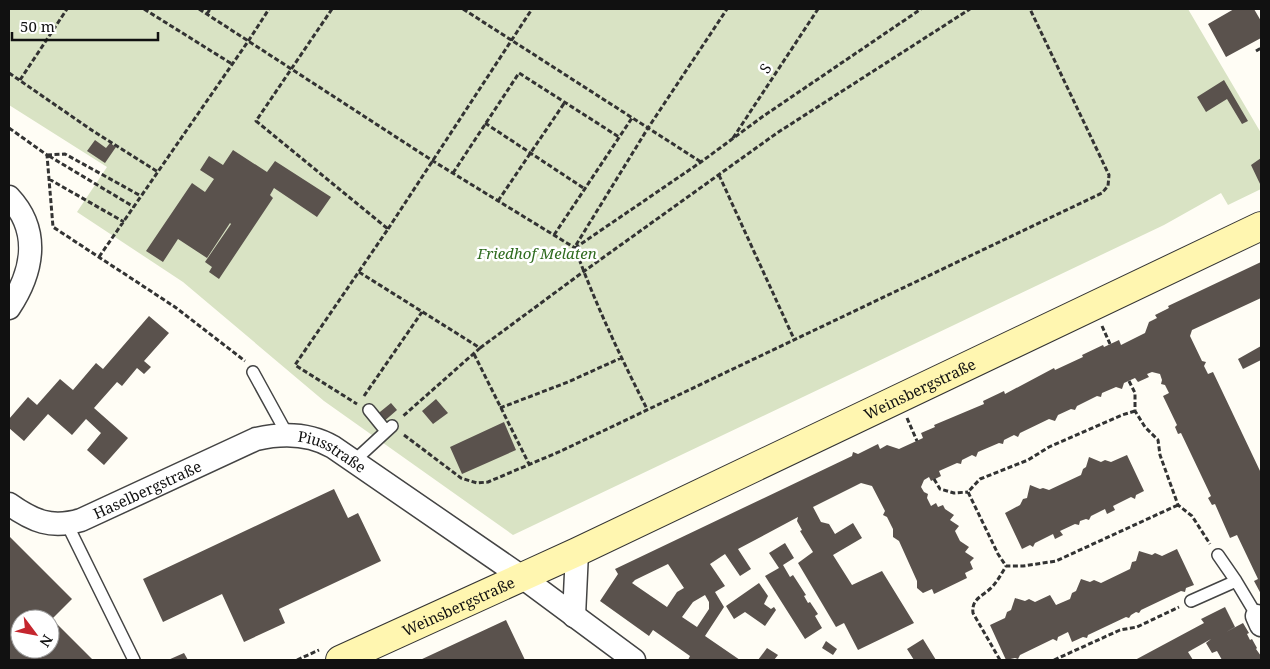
<svg xmlns="http://www.w3.org/2000/svg" width="1270" height="669" viewBox="0 0 1270 669" font-family="'Noto Serif',serif">
  <style>
    .cemetery { fill: #d9e3c4 }
    .building { fill: #5a524d; fill-rule: evenodd }
    .lines { fill: none; stroke-linecap: round; stroke-linejoin: round }
    .lane-casing { stroke: #444; stroke-width: 14 }
    .street-casing { stroke: #444; stroke-width: 25 }
    .secondary-casing { stroke: #333; stroke-width: 30 }
    .path { stroke: #333; stroke-width: 3; stroke-dasharray: 5 2.5; stroke-linecap: butt }
    .lane { stroke: #fff; stroke-width: 11 }
    .street { stroke: #fff; stroke-width: 22 }
    .secondary { stroke: #fff6b0; stroke-width: 28 }
    .labels { text-anchor: middle; dominant-baseline: central; stroke-width: 5; stroke-linejoin: round; paint-order: stroke }
    .street-label { font-size: 15px; fill: #111; stroke: #fff }
    .park-label { font-size: 15px; font-style: italic; fill: #2f6b1f; stroke: #fff }
  </style>
  <rect width="100%" height="100%" fill="#fffdf5"/>
  <!-- cemetery -->
  <path class="cemetery" d="M9 9H1188L1261 133V189L1228 205 1221 193 1164 225 513 535 324 401 183 282 77 212 107 167 9 105Z"/>
  <!-- building -->
  <path class="building" d="M1234 9H1254L1261 21V38L1226 57 1208 24Z
    M1224 80 1248 121 1242 124 1227 99 1206 112 1197 97Z
    M95 140 106 148 110 143 116 147 105 163 87 151Z
    M233 150 267 172 275 161 331 197 317 217 274 188 270 195 273 198 219 279 209 272 212 267 205 262 231 224 230 223 207 258 178 239 163 262 146 251 192 183 205 192 214 179 200 170 209 156 223 165Z
    M1261 158V186L1251 165Z
    M1261 262V298L1192 330 1190 336 1202 361 1206 362 1204 366 1208 374 1213 372 1261 473V594L1254 581 1258 579 1237 535 1230 538 1215 504 1212 505 1208 498 1211 496 1181 433 1178 434 1175 427 1177 425 1163 396 1169 393 1165 385 1161 384 1162 380 1160 374 1152 372 1147 374 1149 377 1138 382 1135 378 1124 383 1122 389 1116 387 1102 393 1101 397 1097 396 1077 406 1075 410 1071 409 1058 415 1055 421 1049 419 1020 433 1018 437 1014 435 1004 440 1003 444 999 443 978 452 976 457 972 455 962 460 961 464 957 463 939 471 941 476 931 481 929 477 924 480 921 487 924 492 928 494 927 498 931 506 936 503 938 507 943 505 945 509 954 515 950 520 959 526 955 531 960 541 969 547 965 552 974 558 970 562 973 569 965 573 967 578 934 594 932 589 923 593 917 588V581L899 541 893 537V529L887 517 883 515 885 511 872 486 861 483 813 507 821 522 829 524 835 534 853 523 862 538 833 555 852 585 882 571 914 623 858 650 844 623 836 627 798 563 813 552 800 531 802 530 797 521 798 517 738 549 751 569 740 576 725 554 710 564 725 586 715 592 724 607 705 636 740 660H688L690 656 653 630 649 636 600 601 618 574 615 569 852 456 853 452 858 454 878 444 880 449 887 445 899 449 923 438 921 433 935 427 934 425 984 404 983 401 1004 391 1005 394 1054 368 1055 370 1083 357 1082 355 1103 345 1104 347 1119 340 1121 345 1145 333 1149 322 1157 318 1155 315 1169 308 1168 306ZM668 564 684 588 677 592 667 607 632 583 635 580ZM705 595 709 602V609L697 627 682 617 693 602Z
    M149 316 169 333 144 361 151 367 144 374 137 368 122 386 117 382 94 408 128 438 104 465 87 450 101 433 86 419 72 435 48 414 24 441 9 428V419L28 397 37 405 60 379 73 390 96 363 103 369Z
    M1261 346V360L1243 369 1238 359Z
    M436 399 448 413 433 424 422 411Z
    M391 403 397 410 382 423 375 416Z
    M504 422 516 450 462 474 450 447Z
    M1127 455 1144 491 1136 495 1135 499 1131 497 1113 506 1115 510 1107 514 1105 509 1091 516 1089 520 1086 519 1080 521 1079 525 1075 524 1060 531 1063 535 1055 539 1053 534 1035 543 1033 547 1030 545 1022 549 1005 513 1020 505 1023 499 1027 498 1030 485 1040 489 1043 488 1049 490 1081 475 1083 469 1086 467 1089 457 1101 462 1105 460 1111 462Z
    M334 489 348 518 358 513 381 561 279 609 285 623 244 642 222 594 163 622 143 579Z
    M10 537 72 599 52 619 93 660H9ZM20 619H50V649H20Z
    M785 543 794 558 783 565 790 577 793 575 806 595 804 596 808 603 810 602 818 614 815 616 822 628 805 639 765 576 779 568 769 553Z
    M1177 549 1194 585 1186 588 1185 592 1181 591 1141 610 1139 613 1136 612 1131 615 1129 618 1126 617 1088 635 1087 638 1083 637 1072 642 1068 632 1058 637 1057 641 1053 639 1020 655 1018 659 1015 658 1006 660 990 625 1005 618 1007 612 1011 610 1015 598 1025 601 1029 599 1035 602 1050 595 1056 605 1070 599 1072 593 1076 591 1081 579 1090 582 1094 580 1101 583 1130 569 1132 562 1136 561 1139 551 1152 555 1155 553 1162 556Z
    M759 583 768 596 764 604 771 609 774 607 776 610 765 626 745 612 734 619 726 606Z
    M1225 607 1235 627 1226 632 1243 623 1249 633 1247 634 1250 640 1252 639 1257 648 1256 649 1261 656V660H1222L1217 651 1212 653 1206 643 1211 639 1188 652 1193 660H1135L1204 623 1201 619Z
    M506 620 525 660H420Z
    M923 639 936 660H914L907 649Z
    M826 641 837 649 833 655 822 648Z
    M767 648 778 655 774 660H758Z
    M184 653 188 660H168Z"/>
  <g class="lines">
    <!-- lane casing -->
    <g class="lane-casing">
      <path id="lane" d="M253 372 287 434
        M369 410 386 431
        M354 461 392 426
        M67 524 134 660
        M1218 555 1236 581 1257 616
        M1191 601 1236 581"/>
    </g>
    <!-- street casing -->
    <g class="street-casing">
      <g id="street">
        <path d="M9 197C41 231 33 272 9 308"/>
        <path id="s1" d="M9 504C33 521 51 529 81 520L256 439C282 433 309 433 333 447L522 577 634 660"/>
        <path d="M574 616 577 552"/>
        <path d="M1257 616 1261 625"/>
      </g>
    </g>
    <!-- secondary casing -->
    <g class="secondary-casing">
      <g id="secondary">
        <path id="s2" d="M340 660 577 552 1261 226"/>
      </g>
    </g>
    <!-- path -->
    <path class="path" d="M144 9 232 64
      M199 9 433 161 575 248C595 303 620 356 647 409
      M332 9 256 121 388 229 295 365 357 404
      M463 9 701 162
      M207 14 210 9
      M1256 51 1261 48
      M9 73 93 131 158 172
      M20 80 67 9
      M485 123 585 189
      M9 128 47 155 53 227 175 307 245 361
      M733 138 818 9
      M47 155 65 154 141 196
      M49 156 134 207
      M453 173 519 73 619 137
      M719 175 794 339
      M49 179 124 222
      M498 201 565 102
      M388 229 532 9
      M554 235 632 118
      M576 245 648 128 727 9
      M575 248 701 162 762 117 921 9
      M99 257 249 40 269 9
      M359 272 480 348 402 417
      M1102 326 1110 344
      M480 348 583 272 777 133 970 9
      M474 354 529 464
      M1129 381 1135 393V411L1145 427 1158 440 1160 455 1178 505 1192 516 1210 544
      M364 396 422 312
      M500 408 568 382 621 358
      M1135 411 1122 415 1049 447 1028 460 980 479 968 492 998 554 1006 566H1023L1056 561 1178 505
      M907 418 917 441
      M404 435 461 478 477 483 488 482 561 451 1102 193 1108 186 1109 175 1030 9
      M934 479 940 489 954 493 968 492
      M297 660 319 650
      M1000 660 973 613C971 598 984 596 993 586 998 580 1002 573 1006 566
      M1054 660 1120 630 1137 627 1179 607"/>
    <!-- lane -->
    <use href="#lane" class="lane"/>
    <!-- street -->
    <use href="#street" class="street"/>
    <!-- secondary -->
    <use href="#secondary" class="secondary"/>
  </g>
  <g class="labels">
    <!-- street labels -->
    <g class="street-label">
      <text transform="translate(765 68) rotate(-57)">S</text>
      <text stroke="none"><textPath href="#s2" startOffset="640">Weinsbergstraße</textPath></text>
      <text stroke="none"><textPath href="#s1" startOffset="350">Piusstraße</textPath></text>
      <text stroke="none"><textPath href="#s1" startOffset="150">Haselbergstraße</textPath></text>
      <text stroke="none"><textPath href="#s2" startOffset="130">Weinsbergstraße</textPath></text>
    </g>
    <!-- park labels -->
    <g class="park-label">
      <text x="537" y="253">Friedhof Melaten</text>
    </g>
  </g>
  <!-- border -->
  <rect width="1270" height="669" fill="none" stroke="#111111" stroke-width="20"/>
  <!-- north arrow -->
  <g transform="translate(35 634) rotate(122)"><circle r="24" fill="#ffffff" stroke="#a0a0a0"/>
  <path d="M0-4L9 19L0 12L-9 19Z" fill="#c4262e"/>
  <text y="-8" font-size="14" font-weight="bold" text-anchor="middle" fill="#111111">N</text>
  </g>
  <!-- scale -->
  <path d="M12 32v8h146v-8" fill="none" stroke="#111111" stroke-width="2.5"/>
  <text x="20" y="32" font-size="15" fill="#111111" stroke="#ffffff" stroke-width="4" paint-order="stroke">50 m</text>
</svg>
